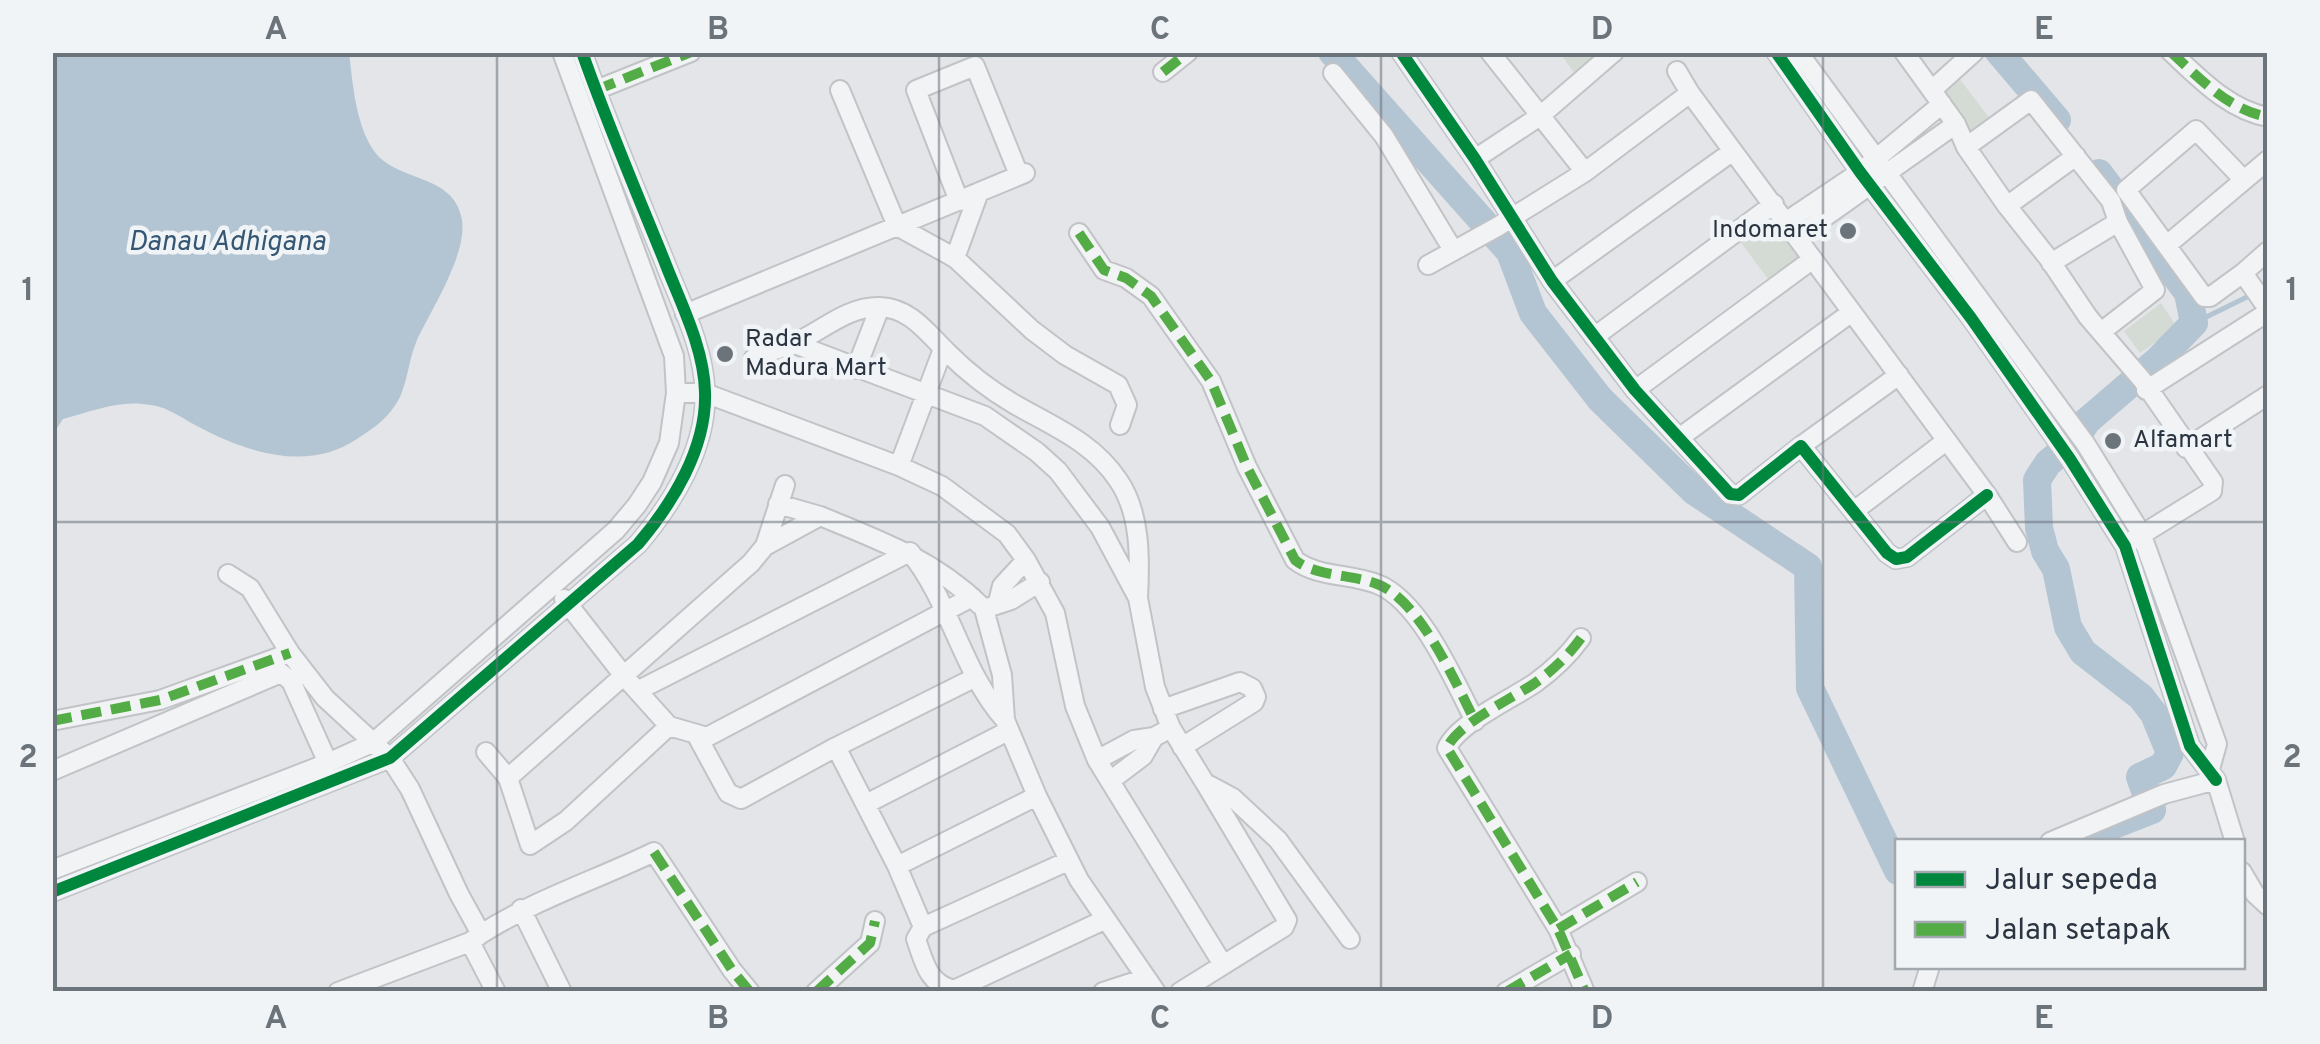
<svg xmlns="http://www.w3.org/2000/svg" width="2320" height="1044" viewBox="0 0 2320 1044" font-family="Overpass,sans-serif">
  <style>
    .green { fill: #d4dbd4 }
    .water { fill: #b3c4d2 }
    .lines { fill: none; stroke-linecap: round; stroke-linejoin: round }
    .stream { stroke: #b3c4d2; stroke-width: 5 }
    .river { stroke: #b3c4d2; stroke-width: 28 }
    .street-casing { stroke: #c1c3c6; stroke-width: 22 }
    .street { stroke: #f2f3f5; stroke-width: 18 }
    .quiet { stroke: #53ac46; stroke-width: 10; stroke-dasharray: 20 10; stroke-linecap: butt }
    .cycleway-casing { stroke: #f1f4f7; stroke-width: 19 }
    .cycleway { stroke: #00873e; stroke-width: 12 }
    .grid { fill: none; stroke: #6b737b; stroke-width: 2.5; stroke-opacity: 0.55 }
    .poi-dot { fill: #6b737b; stroke: #f1f4f7; stroke-width: 4 }
    .labels { text-anchor: middle; dominant-baseline: central; stroke-width: 9; stroke-linejoin: round; paint-order: stroke }
    .poi-label { font-size: 25px; fill: #2a3541; stroke: #f1f4f7; text-anchor: start }
    .water-label { font-size: 28px; font-style: italic; fill: #355774; stroke: #f1f4f7 }
    .neatline { fill: none; stroke: #6b737b; stroke-width: 4 }
    .grid-label { font-size: 32px; text-anchor: middle; font-weight: bold; fill: #6b737b }
  </style>
  <rect width="100%" height="100%" fill="#e3e5e8"/>
  <!-- green -->
  <path class="green" d="M1560 53H1608L1577 77Z
    M1959 78 1991 120 1968 136 1937 93Z
    M1774 214 1801 255 1768 279 1739 240Z
    M2161 303 2177 327 2140 353 2124 331Z"/>
  <!-- water -->
  <path class="water" d="M53 52 349 53C353 84 355 120 372 148 394 184 454 171 462 220 467 255 432 308 417 340 409 358 408 379 400 397 390 417 374 428 357 439 308 472 248 453 199 427 185 420 168 407 151 405 121 399 92 411 63 419L53 434Z"/>
  <g class="lines">
    <!-- stream -->
    <path class="stream" d="M2194 323 2251 295"/>
    <!-- river -->
    <path class="river" d="M1332 52 1510 252 1533 313 1600 399 1694 491 1808 567 1810 688 1898 871
      M1999 52 2057 120
      M2078 839 2152 810 2140 777 2163 766 2170 753 2154 714 2141 697 2083 652 2068 627 2056 569 2045 551 2039 528 2037 480 2048 463 2073 442 2087 421 2158 360 2194 323 2188 293 2099 173"/>
    <!-- street casing -->
    <g class="street-casing">
      <path id="street" d="M1401 52 1475 159 1552 281 1635 390 1730 494 1739 495 1801 446 1887 553 1896 559 1907 557 1987 495
        M1490 52 1585 172
        M1776 52 1860 172 1971 318 2070 459 2125 546 2190 746 2216 780
        M1798 52 2085 443 2141 533 2217 744 2210 769
        M1904 52 1956 124 1966 147 2007 206 2049 259 2088 317 2143 381 2213 482 2212 491 2133 540
        M2171 52C2199 78 2229 110 2268 117
        M1677 71 1690 93 1987 495 2017 542
        M1163 72 1188 52
        M1333 73 1384 136 1453 250
        M596 90 691 52
        M840 90 897 226 955 258 1032 330 1065 355 1118 385 1127 405 1120 425
        M1932 90 1974 52
        M1966 147 2031 100 2111 201 2118 222 2155 290 2101 332
        M1475 159 1540 116 1614 52
        M959 201 916 90 975 66 1019 175
        M2007 206 2076 156
        M1787 221 1860 172 1942 104
        M1079 233 1104 270 1126 278 1151 296 1211 381 1247 467 1295 560C1316 577 1352 574 1377 584 1420 600 1455 682 1475 721
        M1798 236 1956 124
        M2167 245 2268 160
        M2268 251 2243 273 2268 309
        M955 258 979 192
        M2051 263 2118 222
        M1428 265 1497 227 1585 172 1690 93
        M2243 273 2210 297H2204L2126 190 2196 130 2243 179
        M1552 281 1733 151
        M685 314 1025 173
        M1594 337 1774 204
        M795 344 985 416 1037 452 1058 471 1100 527 1138 598 1155 687 1171 728 1154 737 1134 740 1097 760
        M754 358C768 350 784 349 797 342 823 330 848 306 880 307 911 308 928 334 948 353 968 373 990 390 1014 404 1052 426 1093 442 1118 480 1141 513 1140 559 1138 598
        M856 369 880 307
        M1635 390 1813 259
        M2146 390 2268 312
        M676 393H705L899 466 942 486 1007 534 1026 560 1055 613 1075 706 1097 760 1222 963
        M1679 438 1852 312
        M1801 446 1899 375
        M2186 448 2268 395
        M899 466 943 349
        M778 504 820 516
        M1854 511 1946 441
        M765 546 820 516C879 540 934 560 980 605
        M228 574 250 588 290 653 325 698 390 758 410 789 459 894 481 934C536 899 596 880 654 852L732 970 750 992
        M1040 582 1011 600 984 609 1002 675 1005 720 1037 796 1079 880 1156 992
        M564 599 624 676 669 726 707 737 972 597
        M998 602 1002 586 1026 560
        M1581 638C1568 656 1553 670 1535 683 1513 698 1457 724 1447 748L1558 929 1585 992
        M639 690 910 552C951 603 962 672 1005 720
        M1163 709 1240 682 1252 688 1256 697 1254 702 1182 747
        M52 721 160 700 290 653
        M1171 728 1205 783 1233 798 1278 840 1350 939
        M697 736 728 793 741 799 836 747 976 677
        M836 747 897 866 1037 796
        M486 752 508 778 530 845 566 821 669 726
        M52 771 281 673 291 681 328 763
        M508 778 751 563 765 546 785 485
        M1110 781 1143 756 1154 737
        M866 804 1008 731
        M2050 842 2164 794 2216 780 2235 842
        M897 866 923 927 1068 861
        M52 870 328 763 374 742 616 530 637 505 652 482 669 443 676 393 674 356 562 52
        M2242 872 2255 894 2268 906
        M52 892 390 758 638 544C672 504 707 448 705 392 704 347 680 302 664 260 636 191 607 123 582 52
        M521 909 562 992
        M923 927 916 939C924 962 928 984 954 990L1104 920
        M1558 929 1637 882
        M470 942 496 992
        M338 992 470 942 481 934
        M816 992 870 943 875 921
        M1103 992 1146 978
        M1180 992 1284 927 1287 920 1205 783
        M1506 992 1571 954
        M1922 992 1930 966"/>
    </g>
    <!-- street -->
    <use href="#street" class="street"/>
    <!-- quiet -->
    <path class="quiet" d="M2171 52C2199 78 2229 110 2268 117
      M1163 72 1188 52
      M596 90 691 52
      M1079 233 1104 270 1126 278 1151 296 1211 381 1247 467 1295 560C1316 577 1352 574 1377 584 1420 600 1455 682 1475 721
      M1581 638C1568 656 1553 670 1535 683 1513 698 1457 724 1447 748L1558 929 1585 992
      M52 721 160 700 290 653
      M654 852 732 970 750 992
      M1558 929 1637 882
      M816 992 870 943 875 921
      M1506 992 1571 954"/>
    <!-- cycleway casing -->
    <g class="cycleway-casing">
      <path id="cycleway" d="M1401 52 1475 159 1552 281 1635 390 1730 494 1739 495 1801 446 1887 553 1896 559 1907 557 1987 495
        M1776 52 1860 172 1971 318 2070 459 2125 546 2190 746 2216 780
        M52 892 390 758 638 544C672 504 707 448 705 392 704 347 680 302 664 260 636 191 607 123 582 52"/>
    </g>
    <!-- cycleway -->
    <use href="#cycleway" class="cycleway"/>
  </g>
  <!-- grid -->
  <path class="grid" d="M497 52V992M939 52V992M1381 52V992M1823 52V992M52 522H2268"/>
  <!-- markers -->
  <g class="poi-dot">
    <circle cx="1848" cy="231" r="10"/>
    <circle cx="725" cy="354" r="10"/>
    <circle cx="2113" cy="441" r="10"/>
  </g>
  <g class="labels">
    <!-- poi labels -->
    <g class="poi-label">
      <text x="1828" y="231" text-anchor="end">Indomaret</text>
      <text x="745" y="340">Radar<tspan x="745" dy="29">Madura Mart</tspan></text>
      <text x="2133" y="441">Alfamart</text>
    </g>
    <!-- water labels -->
    <g class="water-label">
      <text x="227" y="243">Danau Adhigana</text>
    </g>
  </g>
  <!-- border -->
  <rect width="2320" height="1044" fill="none" stroke="#f1f4f7" stroke-width="110"/>
  <!-- legend -->
  <rect x="1895" y="839" width="350" height="130" fill="#f1f4f7" stroke="#a1a8ae" stroke-width="2.5"/>
  <rect x="1915" y="872" width="50" height="15" fill="#00873e" stroke="#a1a8ae" stroke-width="2.5"/>
  <text x="1985" y="889" font-size="30" fill="#2a3541">Jalur sepeda</text>
  <rect x="1915" y="922" width="50" height="15" fill="#53ac46" stroke="#a1a8ae" stroke-width="2.5"/>
  <text x="1985" y="939" font-size="30" fill="#2a3541">Jalan setapak</text>
  <rect x="55" y="55" width="2210" height="934" class="neatline"/>
  <g class="grid-label">
    <text x="276" y="39">A</text>
    <text x="718" y="39">B</text>
    <text x="1160" y="39">C</text>
    <text x="1602" y="39">D</text>
    <text x="2044" y="39">E</text>
    <text x="28" y="300">1</text>
    <text x="2292" y="300">1</text>
    <text x="28" y="767">2</text>
    <text x="2292" y="767">2</text>
    <text x="276" y="1028">A</text>
    <text x="718" y="1028">B</text>
    <text x="1160" y="1028">C</text>
    <text x="1602" y="1028">D</text>
    <text x="2044" y="1028">E</text>
  </g>
</svg>
